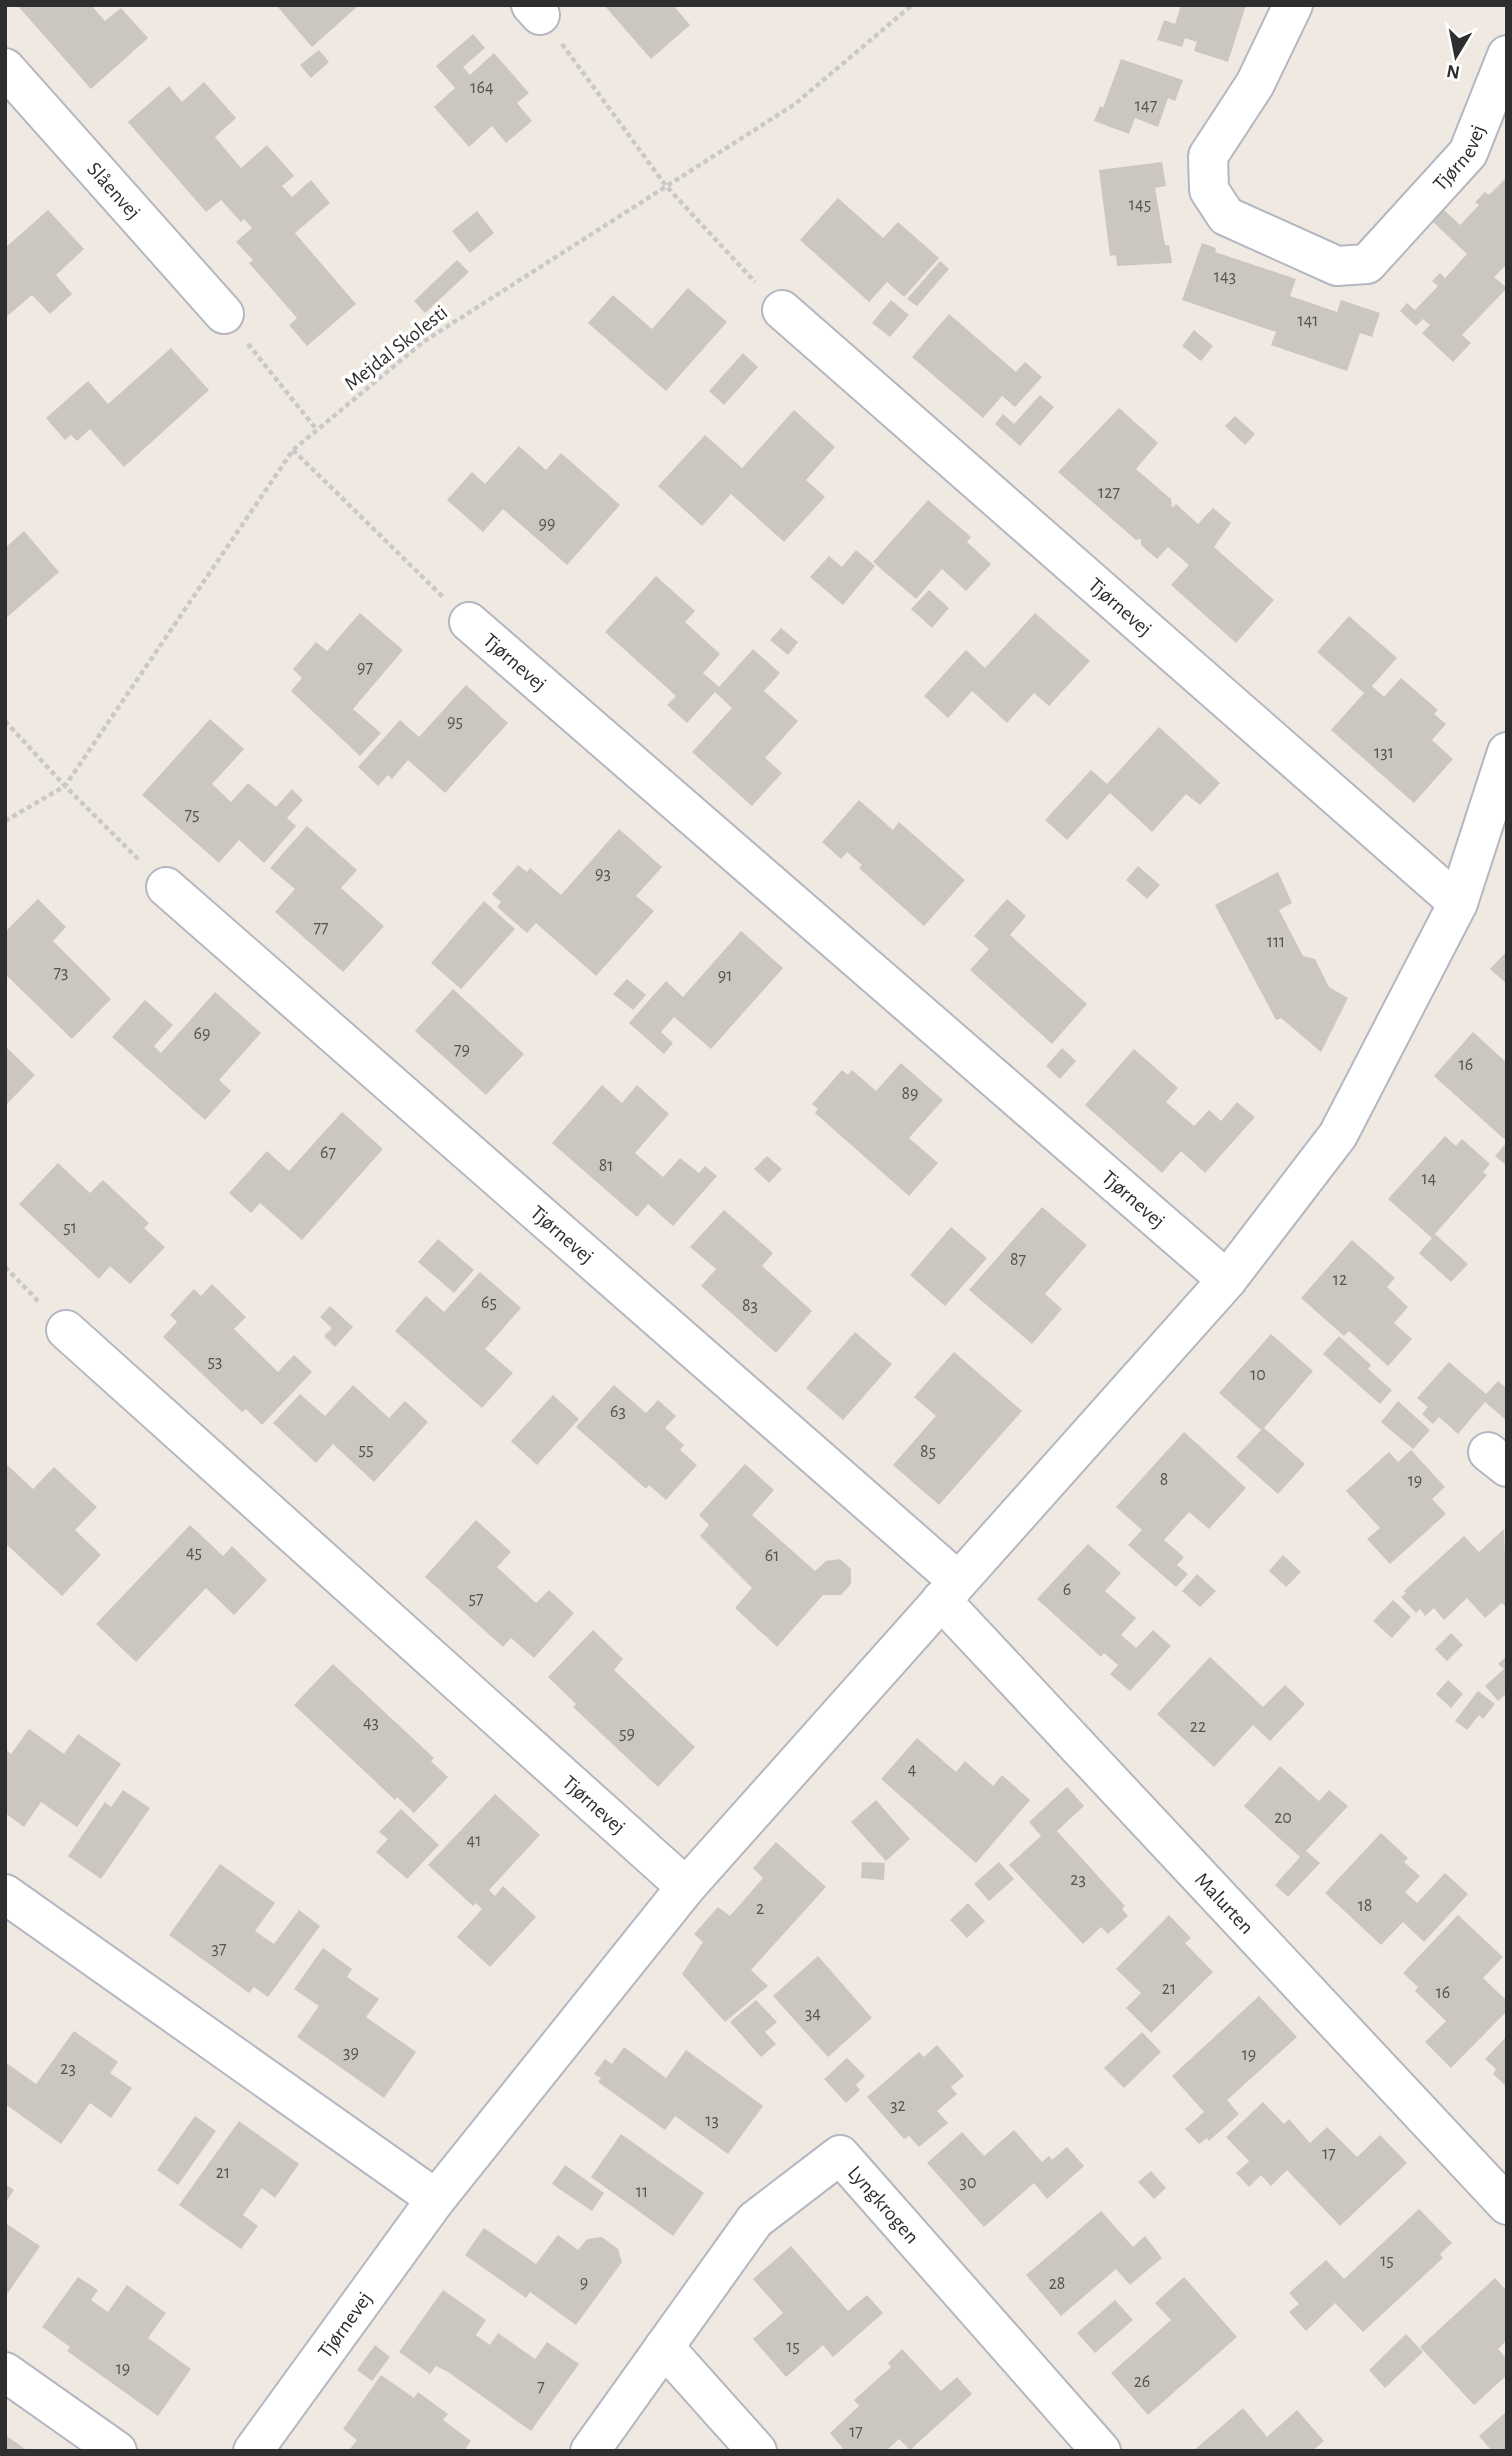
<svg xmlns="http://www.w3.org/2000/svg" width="1512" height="2456" viewBox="0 0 1512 2456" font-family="'Alegreya Sans',sans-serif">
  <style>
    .building { fill: #cbc7bf }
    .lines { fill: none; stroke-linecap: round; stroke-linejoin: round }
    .street-casing { stroke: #b4b7c1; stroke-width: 42 }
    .path { stroke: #c9c9c9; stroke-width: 4.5; stroke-dasharray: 5 3.5; stroke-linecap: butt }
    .street { stroke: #fff; stroke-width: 38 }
    .labels { text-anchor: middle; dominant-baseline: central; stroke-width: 7; stroke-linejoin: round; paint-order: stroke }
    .number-label { font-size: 18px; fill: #555452 }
    .street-label { font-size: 21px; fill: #2e2e2e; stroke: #fff }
  </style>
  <rect width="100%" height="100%" fill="#efe9e1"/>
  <!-- building -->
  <path class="building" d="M17 5H91L105 21 121 8 148 38 91 89Z
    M276 5H359L312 47Z
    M604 5H673L690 25 651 59Z
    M1181 5H1246L1228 62 1194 51 1197 42 1185 38 1182 47 1157 40 1164 20 1175 24Z
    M473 34 485 48 463 67 470 75 494 53 529 93 517 103 532 121 506 143 492 126 469 147 434 107 455 88 436 66Z
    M319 50 329 62 311 78 300 65Z
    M1121 59 1183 80 1175 101 1168 98 1158 127 1135 118 1129 134 1094 121 1100 106 1103 108Z
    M204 82 236 118 215 137 241 168 267 145 294 176 282 186 292 197 311 180 330 203 295 233 356 304 307 346 289 325 297 318 249 263 253 260 236 242 252 228 244 219 241 222 221 200 206 212 128 122 169 86 182 102Z
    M1162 162 1166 186 1155 188 1165 245H1169L1172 263 1117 266 1116 255 1110 256 1099 170Z
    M1507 177V264L1494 277 1507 288 1462 335 1471 343 1453 362 1422 333 1430 325 1423 319 1416 326 1400 311 1407 303 1415 310 1438 286 1432 281 1440 273 1445 278 1467 254 1432 221 1443 209 1460 225 1479 205 1475 202 1485 192 1489 195Z
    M838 198 883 238 898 222 939 258 904 297 887 282 869 302 800 240Z
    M48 210 84 249 56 275 72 294 50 314 32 295 5 318V248Z
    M477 211 494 233 470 253 452 231Z
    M1202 243 1216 248 1215 252 1296 279 1290 296 1337 312 1341 300 1380 313 1372 337 1360 333 1347 371 1271 345 1276 332 1182 300Z
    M457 260 469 272 425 313 414 301Z
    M940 261 949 269 917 306 907 299Z
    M688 288 727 322 666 391 588 323 613 295 652 329Z
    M891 300 909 315 890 337 872 323Z
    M949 314 1016 372 1025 362 1042 377 1015 407 1002 396 983 418 912 357Z
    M1194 330 1213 346 1201 361 1182 346Z
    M171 348 209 390 124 467 90 429 77 441 71 435 65 440 46 418 88 381 108 404Z
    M743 353 758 367 724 405 709 391Z
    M1040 395 1054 407 1020 446 995 424 1003 414 1014 424Z
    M1119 408 1158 443 1136 469 1171 499 1172 508 1176 504 1198 524 1213 508 1231 523 1214 547 1274 600 1236 643 1171 585 1189 565 1168 547 1157 559 1141 545V539L1136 540 1058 472Z
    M794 410 835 447 806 480 825 497 784 542 731 494 702 526 658 486 705 435 742 468Z
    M1235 416 1255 434 1245 445 1225 426Z
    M519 446 546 470 561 453 620 505 567 565 503 509 483 532 447 500 472 472 485 484Z
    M928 500 971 537 967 542 991 564 966 591 942 569 916 599 873 562Z
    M24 531 59 572 5 619V548Z
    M856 550 875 566 843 605 810 577 829 556 842 567Z
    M656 576 695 611 685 622 720 654 703 673 719 687 753 649 780 673 764 691 798 721 765 758 782 773 752 806 692 752 732 708 715 692 687 723 667 705 676 696 605 632Z
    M929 590 949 608 932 628 911 609Z
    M360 613 403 650 353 709 381 733 360 756 291 691 302 678 293 669 316 642 327 651Z
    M1035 613 1090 661 1049 706 1034 693 1007 723 972 691 948 718 924 696 966 650 985 668Z
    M1349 616 1397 658 1372 686 1384 697 1401 678 1438 710 1434 714 1446 724 1432 740 1453 759 1414 803 1331 730 1364 693 1317 652Z
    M781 628 798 642 788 655 770 640Z
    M466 685 508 723 445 793 408 760 392 779 388 775 378 786 358 767 400 720 419 737Z
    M210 719 244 749 212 784 231 802 248 783 276 807 292 789 303 800 287 818 296 826 264 863 239 840 219 863 142 795Z
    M1159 727 1220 783 1200 805 1186 794 1152 832 1110 793 1067 840 1045 820 1091 770 1107 784Z
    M859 800 893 830 899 822 965 880 924 926 859 868 862 865 847 852 841 859 822 842Z
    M307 826 357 870 341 888 384 926 343 972 275 912 295 889 270 868Z
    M619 829 662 867 636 896 654 911 596 976 536 923 527 933 497 907 501 902 492 894 518 865 527 872 530 868 561 895Z
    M1138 866 1160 885 1147 899 1126 880Z
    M1278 872 1292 903 1279 910 1303 956 1315 959 1329 987 1348 998 1321 1052 1281 1018 1276 1020 1215 905Z
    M38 899 66 927 53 941 111 999 72 1039 5 974V932Z
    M1007 899 1026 916 1010 935 1087 1004 1052 1044 970 970 989 949 974 936Z
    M484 901 515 929 461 989 431 963Z
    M741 931 783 968 711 1049 674 1017 661 1032 673 1043 664 1054 629 1023 666 981 683 997Z
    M1507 951V984L1490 969Z
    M627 979 646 995 633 1010 613 994Z
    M453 989 524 1054 486 1095 415 1031Z
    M215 992 261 1033 219 1080 231 1091 205 1120 112 1037 145 1000 173 1025 154 1046 161 1053Z
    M1473 1032 1507 1063V1136L1504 1139 1434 1076Z
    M5 1046 35 1075 5 1106Z
    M1062 1048 1076 1061 1060 1079 1046 1066Z
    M1134 1049 1178 1088 1166 1102 1194 1126 1209 1110 1221 1121 1237 1102 1255 1117 1205 1173 1181 1151 1162 1173 1085 1105Z
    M901 1063 943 1100 909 1138 938 1163 909 1196 815 1113 818 1109 812 1104 842 1070 848 1075 852 1070 876 1091Z
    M602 1085 622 1103 637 1085 669 1114 635 1153 663 1177 680 1158 699 1173 705 1166 717 1176 673 1226 648 1204 637 1217 552 1143Z
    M342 1112 383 1149 302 1240 260 1203 251 1213 229 1193 267 1151 289 1171Z
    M1445 1136 1456 1146 1462 1139 1490 1164 1483 1172 1487 1175 1435 1234 1468 1264 1451 1282 1419 1253 1432 1238 1388 1199Z
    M1507 1142V1166L1495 1156Z
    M767 1156 782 1169 769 1183 754 1169Z
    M58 1163 90 1193 103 1180 149 1223 144 1228 165 1247 130 1284 110 1266 99 1279 19 1204Z
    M1042 1207 1087 1245 1045 1294 1062 1309 1032 1344 969 1290Z
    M724 1210 773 1253 762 1266 812 1311 776 1353 701 1286 716 1269 690 1247Z
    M951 1227 987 1258 945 1306 910 1275Z
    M438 1239 474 1270 454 1293 418 1262Z
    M1352 1240 1395 1278 1387 1287 1408 1307 1394 1323 1412 1339 1388 1366 1349 1331 1344 1336 1301 1298Z
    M480 1272 521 1308 485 1349 513 1373 482 1408 395 1331 426 1296 444 1312Z
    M212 1284 246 1317 234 1329 278 1372 294 1355 312 1372 262 1425 246 1409 242 1412 163 1337 177 1322 170 1315 194 1289 201 1296Z
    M330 1306 353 1327 335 1347 324 1336 332 1328 320 1317Z
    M855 1332 892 1364 843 1420 806 1388Z
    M1271 1334 1313 1371 1264 1428 1305 1464 1278 1494 1236 1457 1261 1430 1219 1393Z
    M1339 1336 1371 1365 1368 1369 1392 1390 1380 1404 1323 1354Z
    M954 1352 1022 1411 939 1505 893 1465 936 1416 914 1397Z
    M1449 1362 1486 1394 1498 1381 1507 1389V1421L1485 1402 1458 1434 1439 1417 1433 1424 1422 1414 1428 1407 1417 1398Z
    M353 1385 389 1418 405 1401 428 1422 374 1482 333 1444 316 1463 273 1423 300 1394 325 1416Z
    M614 1385 646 1413 658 1400 676 1416 665 1428 684 1445 680 1450 697 1465 666 1500 649 1485 646 1489 576 1427Z
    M553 1395 579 1419 537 1465 511 1441Z
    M1398 1401 1430 1430 1413 1449 1381 1422Z
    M1184 1432 1246 1488 1209 1529 1189 1512 1164 1540 1184 1557 1177 1565 1188 1574 1176 1587 1128 1545 1142 1530 1116 1507Z
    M1411 1450 1445 1487 1432 1499 1446 1514 1390 1564 1367 1539 1380 1528 1346 1491 1389 1452 1398 1462Z
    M5 1463 33 1489 54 1467 97 1507 75 1530 101 1555 62 1596 5 1543Z
    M745 1464 774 1490 752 1515 815 1571 826 1561 840 1559 851 1569V1584L841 1595H823L777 1647 735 1608 752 1588 700 1536 709 1525 699 1515Z
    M476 1520 511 1552 497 1567 536 1603 549 1590 574 1613 534 1658 511 1638 503 1647 425 1577Z
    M190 1525 223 1556 232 1546 267 1580 234 1615 206 1588 136 1662 96 1624Z
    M1504 1529 1507 1608 1502 1603 1485 1618 1467 1598 1444 1620 1434 1608 1425 1616 1420 1609 1416 1613 1401 1597 1406 1593 1404 1591 1464 1536 1479 1552Z
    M1088 1544 1121 1573 1105 1591 1136 1618 1121 1635 1136 1648 1153 1630 1171 1646 1130 1691 1110 1674 1118 1665 1104 1653 1101 1657 1037 1599Z
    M1283 1555 1301 1572 1286 1587 1269 1571Z
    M1197 1574 1216 1591 1200 1607 1182 1591Z
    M1393 1600 1411 1617 1392 1638 1373 1621Z
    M593 1630 623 1659 614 1670 695 1747 658 1787 573 1707 576 1704 548 1677Z
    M1451 1633 1463 1645 1447 1661 1435 1649Z
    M1507 1656V1693L1498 1701 1485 1686 1504 1669 1498 1664Z
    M1210 1657 1263 1707 1285 1685 1305 1704 1270 1741 1253 1725 1214 1767 1157 1714Z
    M333 1664 434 1758 431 1761 448 1777 414 1813 397 1797 395 1800 294 1705Z
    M1448 1680 1463 1694 1451 1708 1436 1694Z
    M1478 1691 1495 1704 1483 1719 1479 1715 1467 1730 1455 1721Z
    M29 1729 64 1754 78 1734 121 1764 77 1827 41 1802 24 1827 5 1813V1749L11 1754Z
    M917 1738 956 1772 965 1761 993 1786 1002 1775 1030 1800 976 1863 881 1779Z
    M1280 1766 1319 1801 1329 1790 1348 1806 1306 1851 1320 1863 1288 1897 1275 1885 1300 1857 1244 1806Z
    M1067 1787 1084 1806 1057 1831 1125 1906 1122 1909 1128 1916 1108 1934 1101 1927 1083 1944 1009 1865 1041 1836 1029 1822Z
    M123 1790 150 1808 101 1879 68 1856 105 1802 111 1807Z
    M495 1794 540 1835 489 1890 495 1896 503 1886 536 1917 490 1967 457 1937 482 1909 476 1903 473 1906 428 1865Z
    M876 1800 910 1839 886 1861 851 1822Z
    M401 1809 439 1845 407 1879 376 1852 388 1839 379 1832Z
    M1381 1833 1408 1858 1404 1862 1420 1876 1405 1892 1417 1903 1445 1873 1468 1894 1424 1942 1403 1922 1381 1945 1325 1893Z
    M776 1842 826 1887 751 1970 768 1986 725 2022 682 1974 703 1942 694 1934 718 1907 730 1916 763 1878 753 1868Z
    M862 1862 885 1863 884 1880 861 1878Z
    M999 1862 1014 1879 989 1901 974 1884Z
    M220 1864 275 1903 255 1931 274 1944 299 1910 320 1926 268 1997 254 1987 249 1993 169 1935Z
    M968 1903 985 1921 967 1938 950 1920Z
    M1169 1915 1191 1938 1185 1943 1213 1972 1151 2033 1126 2008 1141 1993 1116 1969Z
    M1458 1915 1503 1957 1483 1978 1507 2001V2011L1451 2068 1425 2042 1446 2021 1415 1991 1418 1987 1403 1973Z
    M323 1948 352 1969 347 1977 379 1999 366 2017 416 2052 384 2098 297 2037 319 2006 294 1989Z
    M818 1956 872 2018 828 2057 773 1996Z
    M1259 1996 1297 2037 1227 2100 1239 2114 1209 2141 1207 2138 1199 2144 1185 2129 1204 2112 1172 2076Z
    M756 2000 777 2022 765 2032 776 2044 761 2057 730 2022Z
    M74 2031 118 2062 110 2073 132 2088 111 2118 90 2103 61 2144 5 2104V2062L36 2084Z
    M1142 2032 1161 2052 1124 2088 1104 2068Z
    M1507 2036V2087L1493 2074 1496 2069 1485 2059Z
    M937 2045 964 2076 951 2087 957 2094 937 2111 948 2123 919 2147 909 2136 904 2139 867 2097 919 2052 924 2057Z
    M624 2047 666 2078 686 2050 763 2106 728 2154 675 2116 665 2130 598 2082 601 2078 594 2074 605 2059 612 2064Z
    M847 2058 865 2076 856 2085 860 2090 846 2103 824 2079Z
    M1263 2102 1284 2124 1289 2119 1310 2143 1327 2127 1357 2157 1380 2135 1407 2163 1340 2226 1287 2170 1271 2186 1261 2175 1249 2187 1236 2173 1249 2161 1226 2137Z
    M195 2116 216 2131 178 2185 157 2170Z
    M239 2121 299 2164 275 2198 262 2188 243 2215 258 2226 241 2249 179 2205Z
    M1014 2130 1042 2162 1049 2156 1052 2160 1067 2147 1084 2166 1047 2199 1034 2183 984 2227 927 2163 962 2132 984 2156Z
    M621 2134 704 2193 673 2236 591 2177Z
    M565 2165 604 2193 592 2211 552 2184Z
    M1151 2171 1166 2188 1154 2199 1138 2182Z
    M5 2184 14 2190 5 2204Z
    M1419 2209 1452 2243 1440 2254 1443 2258 1363 2332 1335 2303 1306 2331 1289 2312 1299 2304 1289 2293 1326 2260 1344 2279Z
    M1101 2211 1133 2247 1145 2236 1162 2258 1130 2285 1116 2269 1061 2316 1026 2275Z
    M5 2223 40 2246 8 2293 5 2291Z
    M484 2228 536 2264 558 2235 578 2250 587 2239 602 2237 618 2249 622 2262 576 2325 530 2292 526 2298 465 2255Z
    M791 2246 848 2311 867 2295 883 2313 833 2357 823 2345 786 2377 753 2339 783 2313 753 2279Z
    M78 2277 98 2290 91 2300 108 2312 127 2285 166 2313 148 2338 191 2369 158 2416 67 2351 70 2347 42 2327Z
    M1184 2277 1237 2337 1148 2415 1111 2373 1171 2320 1155 2303Z
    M1495 2278 1507 2291V2340L1498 2349 1507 2359V2375L1474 2405 1420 2347Z
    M443 2290 486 2320 476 2335 490 2345 498 2333 535 2359 547 2342 579 2364 531 2431 448 2372 436 2366 430 2374 399 2352Z
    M1115 2300 1133 2320 1095 2353 1077 2333Z
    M1406 2334 1423 2352 1385 2388 1369 2370Z
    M375 2345 390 2357 372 2381 357 2370Z
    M902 2349 941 2391 957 2377 972 2394 910 2450 899 2439 886 2451H845L830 2433 859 2406 854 2400 891 2367 888 2363Z
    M381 2375 414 2398 418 2392 448 2414 443 2420 471 2441 464 2451 349 2450 357 2440 343 2429Z
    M1243 2408 1267 2437 1297 2410 1324 2441 1312 2451H1193Z
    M1507 2411V2451H1492L1479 2436Z
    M5 2435 28 2451H5Z"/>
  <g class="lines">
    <!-- street casing -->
    <g class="street-casing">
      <g id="street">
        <path d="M531 5 540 15"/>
        <path id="s1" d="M1293 5 1255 84 1208 156 1209 190 1226 216 1337 266 1367 264 1468 153 1507 55"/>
        <path id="s2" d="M5 68 224 314"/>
        <path id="s3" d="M782 310 1458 903"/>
        <path id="s4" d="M469 622 1227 1280"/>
        <path id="s5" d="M166 887 958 1581"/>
        <path id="s6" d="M66 1330 686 1887"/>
        <path d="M1488 1452 1507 1467"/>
        <path id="s7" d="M941 1600 1507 2205"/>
        <path d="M5 1894 436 2199"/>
        <path d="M664 2347 757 2451"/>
        <path d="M5 2372 117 2451"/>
        <path id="s8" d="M253 2451 436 2199 686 1887 1227 1280 1338 1135 1458 903 1507 752"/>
        <path id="s9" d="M590 2451 755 2220 840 2155 1101 2451"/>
      </g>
    </g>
    <!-- path -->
    <path class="path" d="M562 44 666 186 755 282
      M248 344 317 430
      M293 450 443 597
      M5 721 65 786 138 859
      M5 821 65 786 293 450 423 342 795 104 912 5
      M5 1267 39 1302"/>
    <!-- street -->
    <use href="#street" class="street"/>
  </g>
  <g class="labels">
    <!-- number labels -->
    <g class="number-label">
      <text x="482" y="88">164</text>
      <text x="1146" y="106">147</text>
      <text x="1140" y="205">145</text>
      <text x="1225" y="277">143</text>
      <text x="1308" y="321">141</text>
      <text x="1109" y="493">127</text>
      <text x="547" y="524">99</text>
      <text x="365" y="668">97</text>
      <text x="455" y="722">95</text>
      <text x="1384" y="753">131</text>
      <text x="192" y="815">75</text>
      <text x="603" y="874">93</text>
      <text x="321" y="928">77</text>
      <text x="1276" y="942">111</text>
      <text x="61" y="973">73</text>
      <text x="725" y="976">91</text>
      <text x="202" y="1034">69</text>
      <text x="462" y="1050">79</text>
      <text x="1466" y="1065">16</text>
      <text x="910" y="1094">89</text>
      <text x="328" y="1153">67</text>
      <text x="606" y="1166">81</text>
      <text x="1429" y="1179">14</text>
      <text x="70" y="1228">51</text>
      <text x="1018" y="1260">87</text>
      <text x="1340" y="1280">12</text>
      <text x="489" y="1303">65</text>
      <text x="750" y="1306">83</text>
      <text x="215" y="1362">53</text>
      <text x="1258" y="1375">10</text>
      <text x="618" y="1412">63</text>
      <text x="366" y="1450">55</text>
      <text x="928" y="1452">85</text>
      <text x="1164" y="1480">8</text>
      <text x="1415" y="1481">19</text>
      <text x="194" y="1553">45</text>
      <text x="772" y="1556">61</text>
      <text x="1067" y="1590">6</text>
      <text x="476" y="1599">57</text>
      <text x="371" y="1723">43</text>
      <text x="1198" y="1727">22</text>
      <text x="627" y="1734">59</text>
      <text x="912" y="1770">4</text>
      <text x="1283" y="1818">20</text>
      <text x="474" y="1841">41</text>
      <text x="1078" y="1880">23</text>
      <text x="1365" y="1906">18</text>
      <text x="760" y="1909">2</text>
      <text x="219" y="1949">37</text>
      <text x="1169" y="1989">21</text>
      <text x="1443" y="1993">16</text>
      <text x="813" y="2014">34</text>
      <text x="351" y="2053">39</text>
      <text x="1249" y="2055">19</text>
      <text x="68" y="2069">23</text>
      <text x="898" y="2106">32</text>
      <text x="712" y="2121">13</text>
      <text x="1329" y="2154">17</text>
      <text x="223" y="2173">21</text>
      <text x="968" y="2183">30</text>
      <text x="642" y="2192">11</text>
      <text x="1387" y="2261">15</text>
      <text x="584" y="2283">9</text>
      <text x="1057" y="2284">28</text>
      <text x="793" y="2347">15</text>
      <text x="123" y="2369">19</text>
      <text x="1142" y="2382">26</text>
      <text x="541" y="2387">7</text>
      <text x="856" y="2432">17</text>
    </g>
    <!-- street labels -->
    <g class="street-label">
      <text stroke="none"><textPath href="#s1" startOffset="532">Tjørnevej</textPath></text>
      <text stroke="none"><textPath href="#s2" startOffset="164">Slåenvej</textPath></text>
      <text transform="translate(396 348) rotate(-38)">Mejdal Skolesti</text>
      <text stroke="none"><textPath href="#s3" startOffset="450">Tjørnevej</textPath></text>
      <text stroke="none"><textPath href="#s4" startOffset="61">Tjørnevej</textPath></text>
      <text stroke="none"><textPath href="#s4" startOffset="880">Tjørnevej</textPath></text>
      <text stroke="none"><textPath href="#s5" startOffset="527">Tjørnevej</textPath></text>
      <text stroke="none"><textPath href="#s6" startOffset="710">Tjørnevej</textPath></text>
      <text stroke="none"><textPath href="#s7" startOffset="415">Malurten</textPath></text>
      <text stroke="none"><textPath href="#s9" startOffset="457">Lyngkrogen</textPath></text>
      <text stroke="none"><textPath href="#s8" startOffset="156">Tjørnevej</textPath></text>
    </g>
  </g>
  <!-- border -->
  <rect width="1512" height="2456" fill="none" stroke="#2e2e2e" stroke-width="14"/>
  <!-- north arrow -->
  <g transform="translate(1456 56) rotate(190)" stroke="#ffffff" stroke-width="5" paint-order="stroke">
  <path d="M0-5L12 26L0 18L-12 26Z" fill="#2e2e2e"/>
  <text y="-10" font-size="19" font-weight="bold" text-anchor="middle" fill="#2e2e2e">N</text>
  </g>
</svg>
